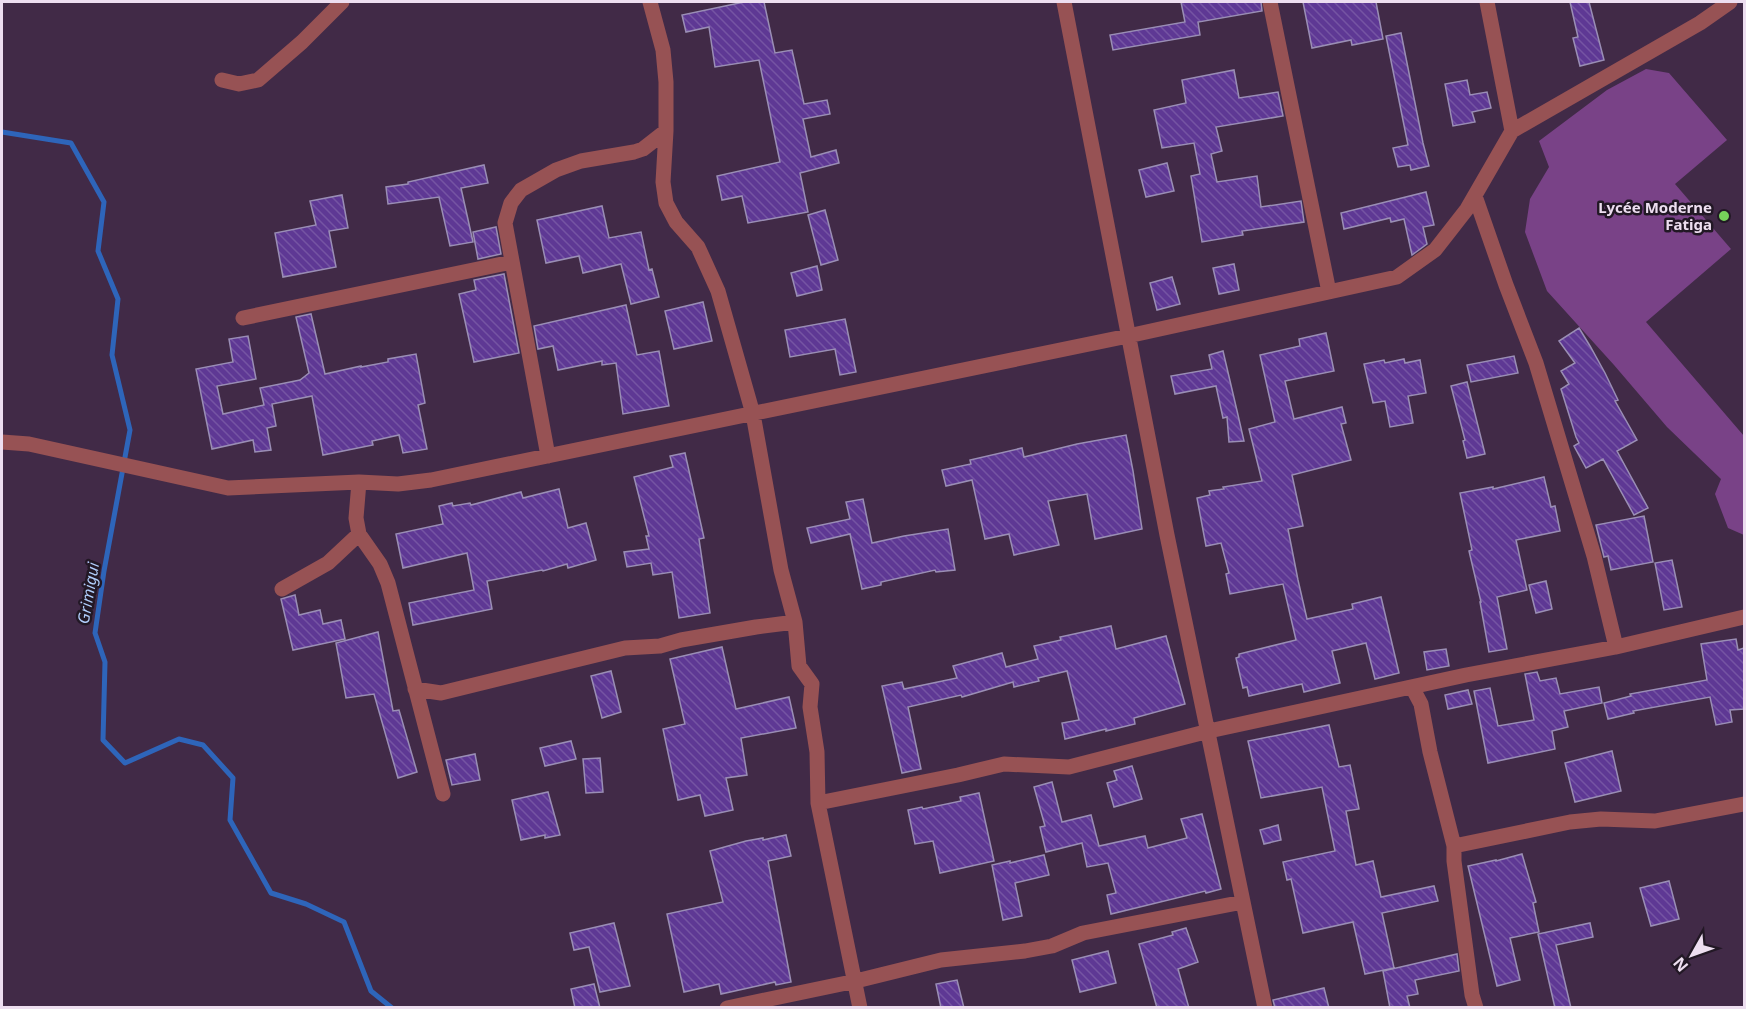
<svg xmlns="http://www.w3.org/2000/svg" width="1746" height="1009" viewBox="0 0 1746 1009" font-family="'Noto Sans',sans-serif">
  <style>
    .green { fill: #794287 }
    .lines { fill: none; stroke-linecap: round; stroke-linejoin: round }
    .stream { stroke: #2e65ba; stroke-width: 5 }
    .building { fill: url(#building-back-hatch); stroke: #9a8eb5; stroke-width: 1.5 }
    .street { stroke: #975254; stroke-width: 15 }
    .poi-dot { fill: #76d25a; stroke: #221825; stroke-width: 2 }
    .labels { text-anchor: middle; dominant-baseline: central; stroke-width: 5; stroke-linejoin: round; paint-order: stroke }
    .poi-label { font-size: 15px; font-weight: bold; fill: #eddef0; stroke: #221825; text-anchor: end }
    .water-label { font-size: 16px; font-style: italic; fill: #b0cdfa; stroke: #221825 }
  </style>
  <defs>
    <pattern id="building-back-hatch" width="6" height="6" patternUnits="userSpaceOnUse" patternTransform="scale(1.5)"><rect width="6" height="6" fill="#5e3894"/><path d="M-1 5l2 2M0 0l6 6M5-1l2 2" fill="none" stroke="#7554a3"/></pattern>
  </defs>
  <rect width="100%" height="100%" fill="#412a47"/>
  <!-- green -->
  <path class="green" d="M1646 69 1669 73 1727 140 1675 184 1731 249 1646 322 1744 436V535L1728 528 1715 494 1721 479 1667 427 1614 365 1547 291 1525 232 1530 199 1549 167 1539 141 1607 90Z"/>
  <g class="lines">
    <!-- stream -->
    <path class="stream" d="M2 132 71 143 104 202 98 251 118 299 112 355 130 430 104 571 95 633 105 662 103 740 125 763 179 739 203 745 233 778 230 820 271 893 306 904 344 922 371 991 392 1008"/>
  </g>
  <!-- building -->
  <path class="building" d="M744 2H764L775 53 792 50 804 104 827 100 830 114 803 119 811 157 836 150 839 163 800 173 808 212 748 223 742 196 722 200 717 176 780 162 759 60 715 67 709 27 686 32 682 15Z
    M1181 2H1261L1262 11 1198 22 1200 35 1113 50 1110 35 1185 22Z
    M1303 2H1376L1383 39 1352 45 1351 40 1312 48Z
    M1570 2H1589L1604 60 1580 66 1573 38 1578 37Z
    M1401 33 1423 143 1429 166 1411 170 1410 165 1398 167 1393 148 1408 145 1386 36Z
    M1234 70 1239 98 1278 92 1283 116 1216 127 1222 151 1211 154 1217 182 1257 176 1261 207 1301 201 1304 222 1242 231 1243 235 1202 242 1191 176 1200 174 1194 143 1162 148 1154 110 1186 103 1182 80Z
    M1467 80 1470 95 1487 92 1491 108 1472 112 1475 122 1453 126 1445 84Z
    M1167 163 1174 191 1146 197 1139 170Z
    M484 165 488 183 461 188 473 242 450 246 439 197 388 204 386 187 408 184V182Z
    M1426 192 1434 225 1423 227 1427 244 1412 255 1404 219 1391 222 1390 218 1344 229 1341 213Z
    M342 195 348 228 329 231 336 267 283 277 275 233 316 225 310 201Z
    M602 206 609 238 641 232 649 270 652 269 659 297 631 304 621 264 583 273 579 256 546 263 537 220Z
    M825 210 838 260 821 265 808 215Z
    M496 227 501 254 478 259 473 232Z
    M1234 264 1239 290 1219 294 1213 268Z
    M817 266 822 290 797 296 791 273Z
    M504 274 519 353 474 362 459 294 476 290 474 280Z
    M1172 277 1180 304 1157 310 1150 283Z
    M703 302 712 341 674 349 665 311Z
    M626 305 637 355 659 351 669 406 623 414 616 363 602 365V361L558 370 553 346 538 349 534 326Z
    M311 314 325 374 361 366V367L388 362V359L416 354 425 403 418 405 427 449 403 453 399 435 372 441 373 445 323 455 312 396 272 404 276 426 267 428 271 450 255 452 253 440 212 449 196 369 233 362 229 339 248 336 256 379 217 386 223 414 264 405 260 388 300 380 309 373 296 317Z
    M845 319 856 372 840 375 835 349 790 357 785 330Z
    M1579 328 1590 346 1605 373 1618 400 1615 401 1637 440 1617 451 1648 508 1634 515 1603 459 1586 468 1574 446 1579 443 1576 437 1561 389 1569 384 1561 371 1575 363 1559 341Z
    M1326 333 1334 371 1285 381 1294 419 1342 407 1346 423 1341 424 1351 460 1292 475 1303 526 1288 529 1298 580 1307 619 1353 609 1352 604 1381 597 1399 673 1375 679 1366 643 1332 651 1340 683 1304 692 1302 684 1249 696 1247 687 1243 688 1236 658 1239 657V654L1296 640 1283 584 1230 594 1226 574 1229 573 1221 543 1206 546 1197 498 1210 495 1209 491 1224 489 1223 487 1262 481 1249 429 1275 422 1260 355 1300 346 1299 339Z
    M1223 351 1238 415 1244 441 1229 442 1227 417 1223 418 1216 386 1175 394 1171 376 1212 369 1209 355Z
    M1514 356 1518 373 1471 382 1467 365Z
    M1404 359 1405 363 1420 360 1426 393 1408 396 1413 423 1390 427 1385 401 1373 403 1364 364 1384 360 1385 363Z
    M1467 382 1485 454 1467 458 1463 441 1465 440 1451 386Z
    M1126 435 1133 471 1142 529 1095 539 1087 494 1048 501 1059 545 1014 555 1009 534 985 539 972 480 946 486 942 470 971 464 970 460 1022 448 1024 457 1077 444Z
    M685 453 704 538 699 539 710 613 679 618 672 572 653 575 651 563 627 567 624 552 649 549 646 536H649L634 477 673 467 670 456Z
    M1544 477 1551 507 1555 506 1560 531 1516 540 1527 590 1497 597 1507 649 1489 652 1480 602H1481L1469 551 1472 550 1460 493 1493 487V489Z
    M559 489 568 528 586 523 596 560 568 568 567 564 543 571 542 570 487 581 492 609 413 625 409 603 474 590 467 553 403 568 396 534 443 524 439 506 452 503 453 506 470 503 471 505 521 492 523 498Z
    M863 499 872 543 904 536 948 529 955 570 936 572 935 570 881 582V585L862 589 850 534 811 543 807 528 850 519 846 502Z
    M1644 516 1653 562 1611 570 1608 556 1604 557 1596 525Z
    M1672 560 1682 607 1664 610 1655 563Z
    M1546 581 1552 609 1536 613 1529 585Z
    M295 595 299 615 320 610 323 624 341 620 345 639 293 650 281 599Z
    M1111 626 1116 649 1166 636 1185 704 1134 718 1135 724 1106 731V729L1065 739 1062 723 1079 720 1067 671 1038 678 1039 681 1014 687 1013 682 962 697 961 695 908 707 921 769 902 773 882 686 902 682 904 689 957 678 953 666 1002 653 1006 667 1038 659 1034 646 1061 640 1060 637Z
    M378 632 393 711 399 710 417 772 398 778 374 694 346 698 336 643Z
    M1736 639 1738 650 1744 648V709L1730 710 1732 722 1716 725 1710 697 1633 711 1634 713 1608 719 1604 703 1631 696 1630 694 1707 680 1701 644Z
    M722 647 736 709 789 697 796 728 741 738 747 775 726 778 733 810 705 816 700 795 678 800 663 729 685 724 670 659Z
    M1446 649 1449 666 1427 670 1424 652Z
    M611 671 621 712 602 718 591 676Z
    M1537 672 1540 681 1556 678 1560 694 1599 687 1602 703 1564 711 1568 727 1552 731 1555 749 1488 763 1474 691 1490 688 1498 726 1534 720 1525 674Z
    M1468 690 1472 704 1448 709 1445 695Z
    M1329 725 1339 767 1350 765 1359 809 1346 811 1356 865 1373 861 1381 897 1434 886 1438 901 1382 913 1394 968 1365 974 1353 922 1303 933 1291 879 1287 880 1283 862 1335 851 1322 787 1261 798 1248 741Z
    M571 741 576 759 545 766 540 748Z
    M1612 751 1621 791 1575 802 1565 763Z
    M475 754 480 780 452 785 446 760Z
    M600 758 603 792 586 793 583 759Z
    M1132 766 1142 799 1114 807 1107 783 1117 780 1114 771Z
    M1052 782 1062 822 1091 815 1099 846 1145 836 1148 848 1187 838 1181 819 1202 814 1221 889 1206 893 1205 891 1111 914 1107 895 1116 893 1108 863 1087 867 1082 843 1046 852 1040 827 1045 826 1034 787Z
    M548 792 560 835 545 838V835L521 840 512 800Z
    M979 793 994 861 940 873 933 841 915 844 908 810 922 807 923 809 961 801 960 797Z
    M1278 825 1281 840 1264 844 1260 830Z
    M786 835 791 856 768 861 791 982 776 985 775 982 721 994 719 984 684 992 667 914 723 902 710 851 746 841 763 838V840Z
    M1522 854 1536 902 1533 903 1539 932 1510 938 1520 980 1497 986 1468 866 1496 860V861Z
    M1044 855 1049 875 1015 883 1022 916 1003 920 992 865 1010 861V863Z
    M1669 881 1679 919 1651 926 1640 888Z
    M614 923 630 986 600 992 589 947 574 950 570 933Z
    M1590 923 1593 937 1556 945 1571 1008H1555L1538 934Z
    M1186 928 1198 962 1178 969 1189 1008H1157L1139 944 1173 935 1172 932Z
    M1108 951 1116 983 1080 992 1072 960Z
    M1457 954 1459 971 1415 980 1418 994 1407 996 1410 1008H1390L1383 971Z
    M957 980 964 1008H941L936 984Z
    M594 984 600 1008H575L571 989Z
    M1324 988 1329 1008H1275L1273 1000Z"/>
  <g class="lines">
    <!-- street -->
    <path class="street" d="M650 2 663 50 666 82V131L663 182 666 203 676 222 698 247 718 291 753 414 781 570 795 622 799 666 812 684 810 707 817 752 818 803 860 1008
      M1064 2 1167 535 1265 1008
      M1270 2 1329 292
      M1487 2 1512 131
      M222 80 239 84 258 80 302 42 342 2
      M1475 196 1506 285 1536 363 1594 556 1616 647
      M243 318 512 262
      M2 442 29 444 228 488 359 482
      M548 456 505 223 511 203 521 190 556 170 581 161 634 152 643 149 666 131
      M282 589 328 563 359 534
      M1412 687 1421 704 1430 752 1454 846V861L1472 995 1476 1008
      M415 689 441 693 625 648 660 646 681 640 756 627 795 622
      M443 794 388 583 380 564 359 534 356 518 359 482 398 484 431 480 1128 336 1397 277 1435 250 1467 209 1512 131 1700 23 1730 2
      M818 803 958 775 1004 764 1069 767 1209 731 1466 675 1616 647 1744 617
      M1454 846 1570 822 1601 819 1655 821 1744 804
      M727 1008 856 981 941 960 1025 951 1052 946 1083 933 1243 902"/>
  </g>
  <!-- markers -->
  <circle class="poi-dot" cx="1724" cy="216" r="6"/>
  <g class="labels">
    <!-- poi labels -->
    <g class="poi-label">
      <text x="1712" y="207">Lycée Moderne<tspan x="1712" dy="17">Fatiga</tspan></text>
    </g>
    <!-- water labels -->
    <g class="water-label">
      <text transform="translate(88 593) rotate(-80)">Grimigui</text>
    </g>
  </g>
  <!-- border -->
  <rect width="1746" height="1009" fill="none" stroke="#eddef0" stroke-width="6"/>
  <!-- north arrow -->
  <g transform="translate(1692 955) rotate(230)" stroke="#221825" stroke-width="4.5" paint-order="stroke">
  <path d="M0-4.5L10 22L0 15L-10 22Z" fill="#eddef0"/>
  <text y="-9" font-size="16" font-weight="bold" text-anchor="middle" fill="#eddef0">N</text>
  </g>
</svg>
